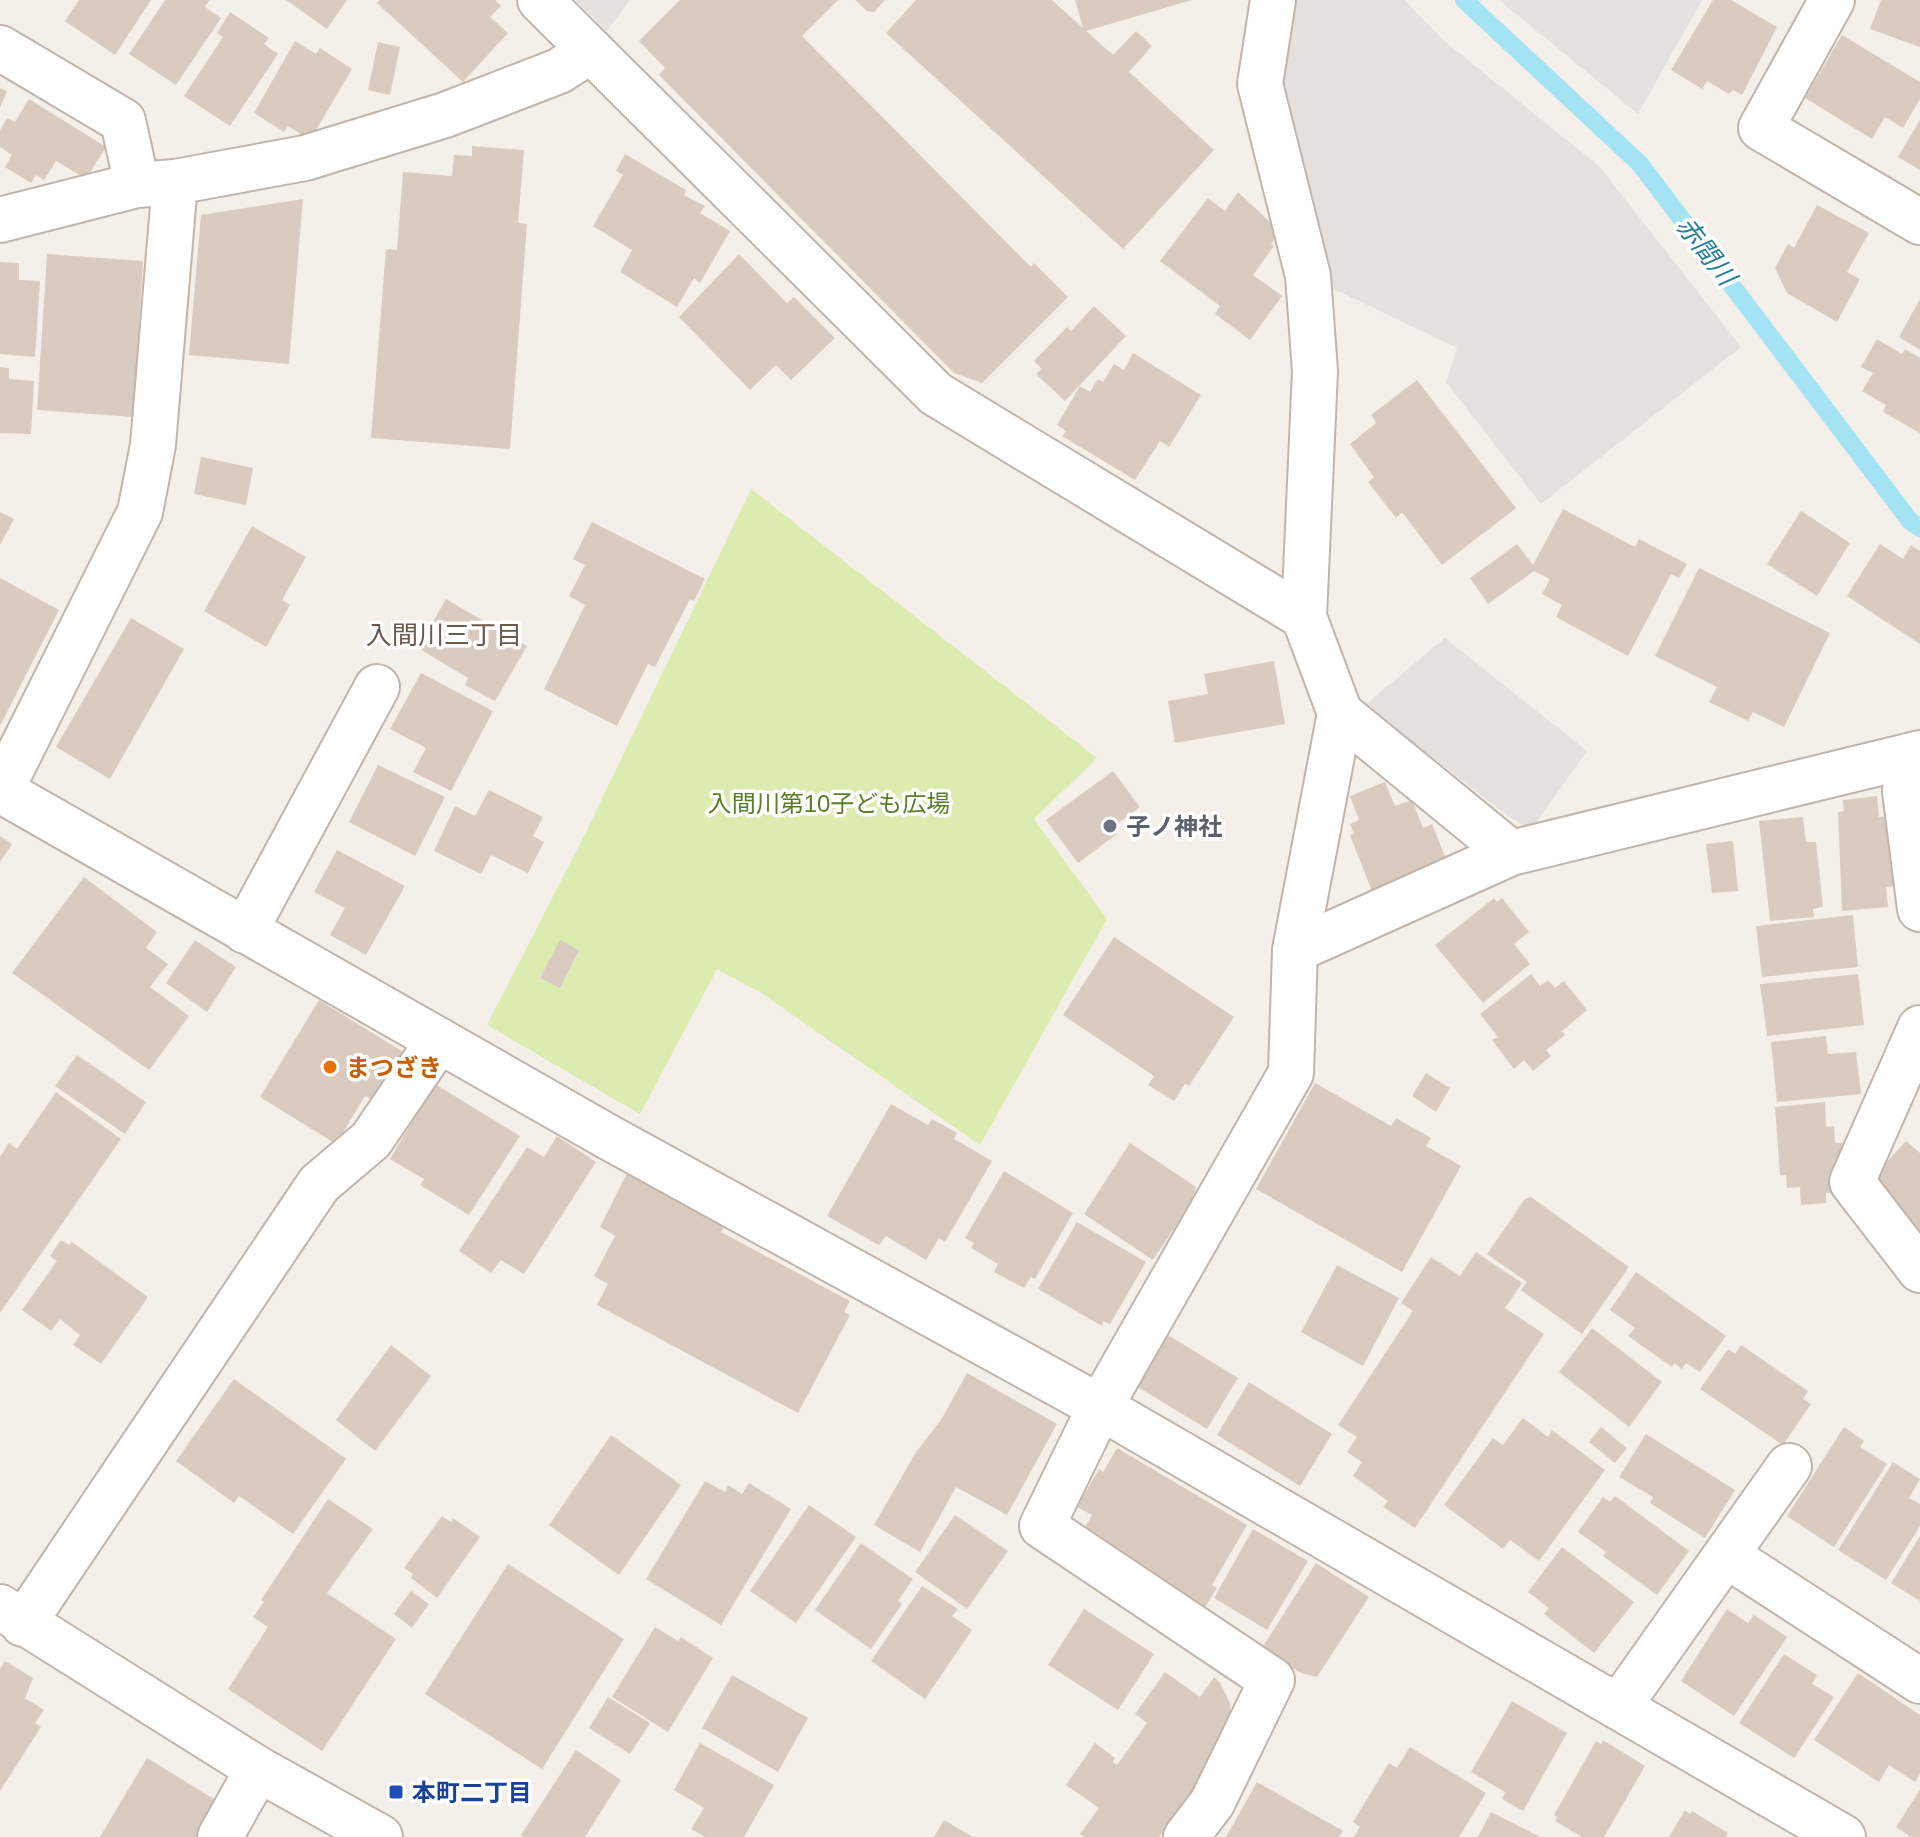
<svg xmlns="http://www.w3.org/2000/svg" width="1920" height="1837" viewBox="0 0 1920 1837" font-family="Arial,'Noto Sans JP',sans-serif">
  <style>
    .green { fill: #dcebb0 }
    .parking { fill: #e3e0de }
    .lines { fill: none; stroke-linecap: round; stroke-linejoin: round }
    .stream { stroke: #a3e3f4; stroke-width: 18 }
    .building { fill: #dacbc1 }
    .minor-casing { stroke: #c1b5ab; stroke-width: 48 }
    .minor { stroke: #fff; stroke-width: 44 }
    .worship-dot { fill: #6b7280; stroke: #fff; stroke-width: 3 }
    .food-dot { fill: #e8710a; stroke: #fff; stroke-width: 3 }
    .transit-dot { fill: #1a4fb4; stroke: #fff; stroke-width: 3 }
    .labels { text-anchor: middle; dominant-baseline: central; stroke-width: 7; stroke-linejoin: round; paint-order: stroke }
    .park-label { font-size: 24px; fill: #597e27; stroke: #fff }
    .worship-label { font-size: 24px; font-weight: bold; fill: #5b616d; stroke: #fff; text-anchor: start }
    .food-label { font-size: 24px; font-weight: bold; fill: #c56008; stroke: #fff; text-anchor: start }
    .transit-label { font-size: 24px; font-weight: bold; fill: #164399; stroke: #fff; text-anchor: start }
    .water-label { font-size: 26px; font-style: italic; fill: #257f99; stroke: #fff }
    .neighbourhood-label { font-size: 26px; fill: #6c5a4d; stroke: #fff }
  </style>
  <rect width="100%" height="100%" fill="#f5efe9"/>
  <!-- green -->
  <path class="green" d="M751 489 1097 758 1034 819 1107 919 980 1145 761 993 717 969 640 1114 487 1025 585 834Z"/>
  <!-- parking -->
  <path class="parking" d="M575 0H630L607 31Z
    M1287 0H1405L1443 40 1599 166 1741 347 1541 504 1446 382 1457 348 1334 289 1283 102Z
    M1499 0H1702L1638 114Z
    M1445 638 1587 751 1531 830 1508 816 1365 705Z"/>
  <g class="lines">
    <!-- stream -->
    <path class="stream" d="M1464 0 1640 164 1910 521 1920 528"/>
  </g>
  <!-- building -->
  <path class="building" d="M79 0H151L115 55 65 21Z
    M165 0H210L205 7 221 18 176 85 129 54Z
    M286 0H347L327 29Z
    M380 0H495L501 6 490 17 508 33 463 82 377 3Z
    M680 0H838L802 36 1031 267 1034 263 1068 297 982 383 954 373 659 75 665 68 639 41Z
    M855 0H885L874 12 867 11Z
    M916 0H1052L1083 28 1075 0H1192L1086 31 1113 55 1136 31 1152 46 1129 72 1214 150 1123 249 886 33Z
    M1713 0H1731L1777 27 1742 95 1733 90 1729 94 1707 81 1702 89 1671 70Z
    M1881 0H1920V47L1870 29Z
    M230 12 269 38 264 44 278 54 230 126 184 96 223 37 217 33Z
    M1842 35 1920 82V99L1903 128 1885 117 1872 139 1805 98Z
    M295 41 316 54 320 48 352 69 310 140 288 126 284 132 254 113Z
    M378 42 400 47 390 95 368 90Z
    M0 88 7 91 0 108Z
    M29 99 106 147 86 179 56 161 44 180 36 175 31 183 5 167 12 155 0 147V130L7 118 15 122Z
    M1920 120V170L1898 157Z
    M472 146 524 150 518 223 527 224 510 449 371 438 386 249 397 250 403 172 452 176 454 155 472 156Z
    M625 154 686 190 684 195 705 206 700 213 730 231 700 283 694 278 677 307 620 272 632 250 593 226 623 175 616 171Z
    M1238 192 1273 225 1274 239 1271 245 1274 246 1253 275 1282 296 1250 340 1215 314 1220 306 1160 261 1208 198 1225 211Z
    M303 199 289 364 189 355 201 215Z
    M1817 205 1869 233 1847 272 1860 279 1837 322 1787 293 1775 268 1788 244 1794 248Z
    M47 254 143 261 133 417 37 410Z
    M739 254 787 303 794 297 835 338 791 380 776 365 750 390 679 317Z
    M0 262 19 263V280L40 281 35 357 0 354Z
    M1920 299V350L1899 337Z
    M1094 306 1126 336 1065 401 1036 374 1042 369 1034 361 1067 327 1071 331Z
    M1877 339 1902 354 1905 349 1920 358V433L1883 412 1886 405 1862 391 1873 373 1861 367Z
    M1133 353 1201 395 1169 447 1160 441 1135 480 1062 436 1066 431 1057 425 1080 386 1090 392 1098 379 1103 382 1114 364 1124 370Z
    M0 367 9 368V379L34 381 31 434 0 433Z
    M1417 380 1516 508 1442 565 1402 512 1396 518 1368 482 1374 477 1350 444 1376 423 1371 415Z
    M201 457 253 468 246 505 194 494Z
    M1563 509 1635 547 1639 539 1687 564 1679 578 1671 574 1628 656 1556 617 1562 605 1542 594 1550 579 1534 571 1488 604 1470 578 1517 544 1533 565Z
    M1801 511 1850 543 1817 596 1767 564Z
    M0 512 14 519 0 545Z
    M592 522 705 579 694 601 690 599 655 667 648 664 617 726 544 689 585 605 569 596 585 565 573 559Z
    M252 526 306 557 282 600 290 605 266 647 204 611Z
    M1880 544 1903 559 1911 545 1920 551V644L1847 596Z
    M1699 568 1830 633 1784 727 1753 712 1748 721 1709 702 1717 687 1655 656Z
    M0 578 59 610 0 726Z
    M446 599 527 646 495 701 465 685 468 678 418 648Z
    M131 618 184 649 110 779 56 747Z
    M1274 661 1285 724 1175 743 1168 701 1208 694 1204 674Z
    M421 673 493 711 451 791 413 772 426 748 390 729Z
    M378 765 445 797 415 856 349 822Z
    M1113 771 1140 807 1112 828 1117 834 1078 863 1046 820Z
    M1385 782 1395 806 1412 800 1423 828 1432 824 1448 864 1373 894 1350 835 1354 834 1350 824 1359 820 1350 796Z
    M489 790 543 817 533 836 544 842 528 873 491 855 481 874 434 851 455 806 475 816Z
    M1877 796 1879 817 1888 816 1895 886 1886 887 1888 907 1842 911 1838 812 1844 811 1843 800Z
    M1803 817 1806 842H1816L1823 907 1813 909 1814 917 1770 921 1759 821Z
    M0 836 12 844 0 862Z
    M1733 841 1738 891 1712 893 1706 844Z
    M337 850 405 886 366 955 330 935 345 908 314 892Z
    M84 877 157 932 146 948 168 964 150 987 189 1016 149 1070 12 973Z
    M1494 898 1497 902 1502 898 1529 932 1514 944 1530 964 1483 1003 1435 945Z
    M1853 915 1858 967 1762 977 1756 926Z
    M1114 937 1234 1017 1189 1086 1185 1084 1174 1101 1148 1085 1154 1076 1063 1015Z
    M195 940 236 967 207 1012 166 983Z
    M560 940 579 950 560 988 540 978Z
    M1531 974 1540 986 1548 980 1555 988 1564 981 1587 1010 1562 1031 1565 1035 1546 1050 1551 1056 1533 1071 1524 1060 1514 1069 1492 1040 1498 1037 1480 1014Z
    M1858 974 1864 1025 1767 1036 1760 984Z
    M319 1000 408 1055 378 1104 365 1096 336 1144 260 1097Z
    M1826 1036 1828 1054 1856 1052 1861 1094 1777 1102 1771 1042Z
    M77 1055 146 1102 125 1134 55 1086Z
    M1426 1073 1450 1088 1436 1112 1412 1096Z
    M1315 1083 1391 1126 1396 1118 1431 1138 1426 1146 1461 1166 1402 1272 1256 1189Z
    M435 1084 520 1136 469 1215 420 1185 424 1179 390 1159Z
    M56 1092 121 1139 0 1313V1157L9 1143 17 1149Z
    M1825 1102 1826 1127 1834 1126 1835 1143H1842L1844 1170 1839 1192 1826 1193V1203L1801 1205 1800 1187 1787 1188 1786 1175H1780L1775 1107Z
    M891 1104 928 1125 932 1119 957 1133 954 1139 992 1161 945 1242 939 1238 926 1260 886 1236 879 1245 827 1216Z
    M557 1136 596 1162 524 1274 501 1260 491 1273 459 1251 527 1147 544 1157Z
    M1906 1141 1920 1153V1248L1870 1180Z
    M1130 1143 1196 1187 1191 1203 1153 1260 1084 1214Z
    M1004 1171 1073 1213 1035 1279 1031 1277 1024 1288 994 1272 998 1264 971 1248 974 1243 965 1238Z
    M627 1173 725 1226 721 1232 850 1301 844 1312 850 1315 798 1413 597 1305 608 1284 594 1276 615 1236 600 1227Z
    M1531 1197 1629 1267 1582 1334 1521 1290 1527 1282 1487 1254 1525 1199Z
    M1077 1222 1146 1262 1110 1324 1103 1321 1102 1326 1038 1289Z
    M61 1240 69 1245 72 1242 148 1297 101 1364 73 1345 80 1335 60 1319 51 1331 22 1310 57 1261 50 1256Z
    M1476 1252 1522 1283 1505 1308 1544 1334 1415 1528 1383 1507 1388 1501 1353 1476 1362 1462 1347 1452 1357 1437 1338 1425 1413 1311 1401 1303 1431 1257 1460 1276Z
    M1337 1265 1399 1298 1363 1366 1301 1332Z
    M1636 1272 1726 1336 1700 1372 1686 1363 1682 1369 1674 1363 1672 1367 1628 1336 1635 1328 1610 1310Z
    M1592 1328 1662 1382 1629 1427 1559 1372Z
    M1168 1335 1238 1378 1207 1429 1136 1386Z
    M391 1345 431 1376 375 1451 336 1420Z
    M1741 1345 1808 1391 1803 1399 1811 1404 1783 1445 1700 1389 1728 1349 1735 1354Z
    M967 1373 1057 1424 1007 1515 956 1487 920 1552 874 1525 916 1452 941 1420Z
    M234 1379 346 1459 293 1534 239 1496 234 1503 176 1461Z
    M1249 1382 1332 1434 1300 1486 1217 1435Z
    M1523 1418 1548 1437 1552 1430 1605 1470 1539 1561 1510 1540 1503 1549 1444 1505 1493 1438 1503 1445Z
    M1601 1427 1627 1448 1615 1463 1589 1442Z
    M1844 1427 1864 1441 1860 1447 1887 1464 1834 1547 1787 1516Z
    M1646 1434 1735 1490 1705 1538 1650 1503 1653 1497 1619 1477Z
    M611 1435 681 1485 619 1575 549 1525Z
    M1117 1448 1247 1525 1212 1585 1217 1588 1199 1617 1082 1533 1092 1515 1077 1507 1099 1469 1103 1472Z
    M1893 1462 1920 1479 1909 1498 1920 1504V1526L1886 1580 1838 1550Z
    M705 1481 725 1492 728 1485 742 1494 749 1483 791 1509 721 1625 646 1579Z
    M1615 1496 1689 1551 1657 1595 1603 1556 1606 1552 1578 1532 1603 1497 1610 1502Z
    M328 1499 373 1529 327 1593 396 1639 322 1751 228 1689 268 1627 253 1617 264 1602 261 1600Z
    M809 1505 856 1537 796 1623 750 1591Z
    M955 1515 1008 1551 967 1609 915 1572Z
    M442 1516 451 1522 453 1518 480 1537 437 1598 411 1578 413 1574 404 1568Z
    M1253 1529 1308 1561 1267 1630 1214 1598Z
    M1920 1536V1601L1891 1583Z
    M861 1543 913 1579 898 1601 902 1604 871 1649 815 1610Z
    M1562 1547 1634 1602 1594 1653 1544 1614 1549 1608 1528 1592Z
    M1316 1563 1369 1597 1317 1677 1301 1673 1262 1648Z
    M508 1564 624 1639 542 1769 425 1694Z
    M922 1586 958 1609 952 1616 972 1630 925 1699 871 1661Z
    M411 1591 429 1604 412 1628 394 1614Z
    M1084 1609 1154 1654 1118 1710 1048 1665Z
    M1727 1609 1748 1623 1754 1615 1787 1637 1734 1716 1681 1681Z
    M655 1627 678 1641 681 1637 713 1658 668 1732 612 1697Z
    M1784 1654 1817 1675 1812 1684 1834 1697 1794 1758 1739 1723Z
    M5 1661 33 1678 25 1698 44 1710 35 1723 41 1727 0 1791V1669Z
    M1165 1672 1200 1697 1214 1677 1220 1683 1230 1703 1233 1735 1159 1837H1084L1080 1834 1099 1808 1066 1785 1095 1743 1115 1758 1113 1762 1117 1765 1147 1723 1135 1714Z
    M1858 1673 1920 1715V1774L1915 1782 1889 1765 1879 1782 1814 1740Z
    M732 1675 808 1718 778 1772 702 1728Z
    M608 1697 650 1723 630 1754 589 1728Z
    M1512 1701 1567 1733 1523 1811 1502 1799 1505 1792 1471 1772Z
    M1603 1740 1645 1766 1604 1837H1582L1555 1821 1557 1817 1554 1815 1596 1741 1601 1744Z
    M700 1743 774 1785 744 1837H705L691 1829 704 1808 674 1790Z
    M1410 1747 1486 1793 1459 1837H1354L1360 1827 1353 1822 1389 1763 1397 1768Z
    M576 1750 621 1780 585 1837H524L521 1835Z
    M147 1758 217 1801 196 1837H100Z
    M1257 1782 1343 1831 1339 1837H1226Z
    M1920 1790V1837H1911L1896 1827Z
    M1685 1810 1690 1814 1692 1811 1728 1833 1726 1837H1669Z
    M1491 1812 1540 1837H1478Z
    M944 1820 973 1837H934Z"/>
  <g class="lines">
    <!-- minor casing -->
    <g class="minor-casing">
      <path id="minor" d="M540 0 936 394 1304 617
        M1273 0 1260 84 1308 276 1315 371 1304 617 1340 713 1511 853
        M1832 0 1761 128 1920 222
        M0 48 123 121 137 185
        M0 220 137 185 175 182 305 158 445 115 559 71 590 51
        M1920 771 1905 791 1920 909
        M0 790 610 1138 1100 1407 1843 1837
        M1 790 140 512 153 445 175 182
        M245 931 377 687
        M1295 950 1511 853 1920 753
        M1920 1028 1852 1182 1920 1270
        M1726 1555 1920 1681
        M0 1607 258 1769 380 1837
        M23 1624 319 1184 371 1140 439 1040
        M1619 1706 1789 1466
        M220 1837 258 1769
        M1186 1837 1212 1803 1272 1680 1042 1526 1100 1407 1291 1073 1295 950 1340 713"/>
    </g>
    <!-- minor -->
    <use href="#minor" class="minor"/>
  </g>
  <!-- markers -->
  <circle class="worship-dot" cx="1110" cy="826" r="8"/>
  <circle class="food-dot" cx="330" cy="1067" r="8"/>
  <rect class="transit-dot" x="388" y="1784" width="16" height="16" rx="4"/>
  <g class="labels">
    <!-- park labels -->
    <g class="park-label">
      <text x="829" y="803">入間川第10子ども広場</text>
    </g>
    <!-- worship labels -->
    <g class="worship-label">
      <text x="1126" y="826">子ノ神社</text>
    </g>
    <!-- food labels -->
    <g class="food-label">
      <text x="346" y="1067">まつざき</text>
    </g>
    <!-- transit labels -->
    <g class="transit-label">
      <text x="412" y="1792">本町二丁目</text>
    </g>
    <!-- water labels -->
    <g class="water-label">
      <text transform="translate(1706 251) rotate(52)">赤間川</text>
    </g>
    <!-- neighbourhood labels -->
    <g class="neighbourhood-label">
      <text x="444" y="635">入間川三丁目</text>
    </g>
  </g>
</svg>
